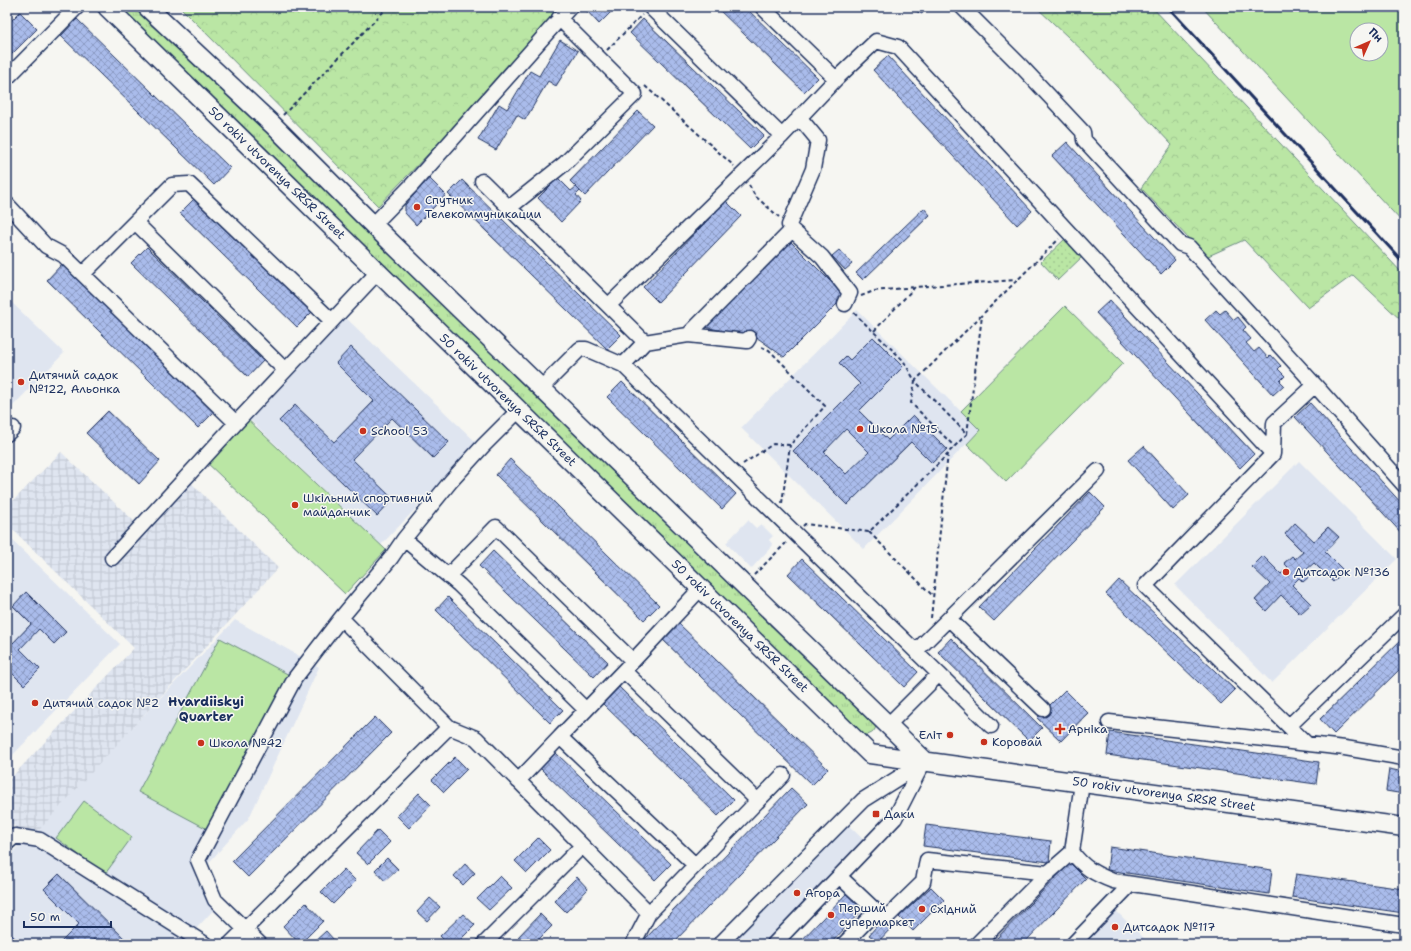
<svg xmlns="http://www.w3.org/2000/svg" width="1411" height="951" viewBox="0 0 1411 951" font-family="'Shantell Sans',sans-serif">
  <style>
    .built { fill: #dfe5f0 }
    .industrial { fill: url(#industrial-grid) }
    .grass { fill: url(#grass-tufts); stroke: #6a8a81 }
    .forest { fill: url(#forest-crowns); stroke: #6a8a81 }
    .park { fill: url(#park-dots); stroke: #6a8a81 }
    .garden { fill: #bae6a4; stroke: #6a8a81; fill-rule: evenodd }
    .building { fill: url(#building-cross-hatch); stroke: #1b2f5e; fill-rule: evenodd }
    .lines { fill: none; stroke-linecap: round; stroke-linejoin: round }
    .minor-casing { stroke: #1b2f5e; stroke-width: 17 }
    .major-casing { stroke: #1b2f5e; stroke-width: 21 }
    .path { stroke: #1b2f5e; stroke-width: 2; stroke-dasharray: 4 3; stroke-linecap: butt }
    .minor { stroke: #f6f6f2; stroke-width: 14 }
    .major { stroke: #f6f6f2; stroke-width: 18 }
    .rail { stroke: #1b2f5e; stroke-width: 3 }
    .poi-dot { fill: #c8321e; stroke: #f6f6f2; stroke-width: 1.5 }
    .labels { text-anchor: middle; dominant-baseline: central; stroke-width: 3; stroke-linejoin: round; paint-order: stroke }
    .street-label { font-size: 12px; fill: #1b2f5e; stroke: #f6f6f2 }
    .poi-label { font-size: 12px; fill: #1b2f5e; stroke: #f6f6f2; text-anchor: start }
    .neighbourhood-label { font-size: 13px; font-weight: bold; fill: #1b2f5e; stroke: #f6f6f2 }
  </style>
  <defs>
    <pattern id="industrial-grid" width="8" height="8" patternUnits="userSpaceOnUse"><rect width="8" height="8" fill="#dfe5f0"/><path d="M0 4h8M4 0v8" fill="none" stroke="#bfc5d0"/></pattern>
    <pattern id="grass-tufts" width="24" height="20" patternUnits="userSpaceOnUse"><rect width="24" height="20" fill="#bae6a4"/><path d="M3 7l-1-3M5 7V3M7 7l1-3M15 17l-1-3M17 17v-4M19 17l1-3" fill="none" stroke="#9fc690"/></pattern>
    <pattern id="forest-crowns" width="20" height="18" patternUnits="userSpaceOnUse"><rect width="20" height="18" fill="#bae6a4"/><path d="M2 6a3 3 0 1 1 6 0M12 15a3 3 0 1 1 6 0" fill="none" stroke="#9fc690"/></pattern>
    <pattern id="park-dots" width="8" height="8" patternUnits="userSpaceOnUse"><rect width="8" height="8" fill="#bae6a4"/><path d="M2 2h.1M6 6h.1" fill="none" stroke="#9fc690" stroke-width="1.8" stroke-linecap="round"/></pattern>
    <pattern id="building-cross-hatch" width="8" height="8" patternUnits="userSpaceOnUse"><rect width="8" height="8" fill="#aabceb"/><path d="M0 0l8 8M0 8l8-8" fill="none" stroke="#8a99c2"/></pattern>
  </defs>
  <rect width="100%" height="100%" fill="#f6f6f2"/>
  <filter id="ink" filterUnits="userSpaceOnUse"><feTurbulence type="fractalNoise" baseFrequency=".025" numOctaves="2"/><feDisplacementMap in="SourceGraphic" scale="8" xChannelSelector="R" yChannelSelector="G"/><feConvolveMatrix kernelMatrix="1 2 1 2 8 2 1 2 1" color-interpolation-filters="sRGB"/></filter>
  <g filter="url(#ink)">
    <!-- built -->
    <path class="built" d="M7 298 64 353 7 412Z
      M857 310 980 430 864 549 741 428Z
      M346 318 478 444 381 545 249 419Z
      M1299 461 1397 559 1272 683 1175 585Z
      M748 520 756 528 761 524 773 536 769 540 773 545 751 569 726 543Z
      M7 535 120 644 7 761Z
      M235 620 319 667 249 818 195 878 219 904 182 944H7V858Z
      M846 823 866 842 767 944H728Z
      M1114 909 1150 944H1081Z"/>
    <!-- industrial -->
    <path class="industrial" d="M61 452 136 523 185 477 278 568 29 841 7 819V782L134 648 7 524V507Z"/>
    <!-- grass -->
    <path class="grass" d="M115 7H140L876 723C876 731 872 735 864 735Z"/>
    <!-- forest -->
    <path class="forest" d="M180 7H570L378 206Z
      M1036 7H1152L1404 275V323L1353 275 1308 308 1244 240 1206 257 1141 188 1172 145 1084 52Z"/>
    <!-- park -->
    <path class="park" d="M1067 237 1084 255 1058 280 1041 262Z"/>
    <!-- garden -->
    <path class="garden" d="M1202 7H1395L1404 12V224ZM1357 30H1381V54H1357Z
      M1065 306 1123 363 1006 482 967 444 980 430 961 411Z
      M245 417 386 550 345 594 204 460Z
      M220 638 295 678 213 832 138 792Z
      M84 801 132 837 105 874 56 838Z"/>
    <!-- building -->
    <path class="building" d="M587 7H616L599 24 585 9Z
      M716 7H745L818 78 804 92Z
      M907 7H925L922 14Z
      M20 12 37 29 7 59V25Z
      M77 19 230 168 214 185 61 36Z
      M643 19 764 135 750 149 630 33Z
      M560 40 578 51 556 86 548 81 525 120 517 115 496 150 478 140 499 104 507 109 530 71 539 76Z
      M888 56 1032 211 1017 225 873 70Z
      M638 111 653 125 585 196 570 181Z
      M1067 142 1175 260 1161 274 1052 156Z
      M429 178 446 195 416 225 405 213V205Z
      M558 178 571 191 576 187 580 191 576 195 581 201 561 222 538 198Z
      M462 180 621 335 607 349 448 194Z
      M196 197 313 311 297 327 180 213Z
      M726 201 741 216 658 302 643 287Z
      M924 208 930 215 863 280 856 273Z
      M790 241 845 296 784 357 759 339 705 327Z
      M147 247 263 361 248 377 131 263Z
      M839 250 852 264 845 270 832 256Z
      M62 264 214 412 198 428 47 280Z
      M1110 300 1254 454 1240 468 1096 313Z
      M1216 310 1220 314 1225 310 1234 320 1238 317 1246 327 1243 330 1251 339 1246 343 1254 352 1259 348 1268 358 1271 355 1281 366 1278 369 1285 376 1280 381 1284 385 1273 395 1205 320Z
      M873 337 903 367 859 411 888 440 913 415 947 449 932 463 911 442 847 505 793 451 860 384 839 363 846 356 850 360ZM846 429 869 452 846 474 824 452Z
      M351 347 449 442 433 458 392 418 352 459 393 499 377 516 279 421 295 405 334 442 374 401 336 363Z
      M622 382 736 494 722 509 607 397Z
      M1310 403 1404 506V536L1295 417Z
      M108 411 160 461 139 484 86 433Z
      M1144 446 1189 495 1173 510 1128 460Z
      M510 459 659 605 644 620 496 475Z
      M1090 492 1105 507 994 621 979 607Z
      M1295 523 1314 541 1328 527 1339 537 1325 552 1344 571 1333 582 1314 563 1306 570 1311 575 1303 582 1299 578 1292 585 1311 604 1300 614 1281 595 1266 611 1255 600 1270 584 1252 567 1263 556 1281 574 1288 567 1284 563 1292 556 1295 559 1303 552 1285 534Z
      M493 551 608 662 594 677 479 566Z
      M802 559 918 672 904 687 788 574Z
      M1119 580 1235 690 1221 704 1106 594Z
      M26 592 66 632 54 644 39 629 20 649 40 669 24 685 7 668V637L13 643 31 624 13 606Z
      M448 597 563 710 550 723 436 610Z
      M676 621 828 769 812 785 660 637Z
      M1404 637V665L1334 734 1320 719Z
      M951 638 1042 728 1029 741 938 652Z
      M618 686 734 800 718 816 602 703Z
      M1065 690 1088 713 1061 741 1037 718Z
      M375 717 391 733 248 877 232 861Z
      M1110 732 1319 762 1316 784 1107 755Z
      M555 752 671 864 655 880 540 768Z
      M455 757 467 769 444 792 432 780Z
      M1389 769 1404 772V794L1386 791Z
      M791 788 808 804 672 944H649L644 940Z
      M419 793 431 805 409 828 397 816Z
      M926 825 1051 841 1049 862 923 846Z
      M378 830 390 842 368 864 356 853Z
      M538 838 550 850 527 873 515 861Z
      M1110 847 1272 870 1269 894 1107 870Z
      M387 858 398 869 385 881 375 870Z
      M1070 863 1086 879 1023 944H991Z
      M465 864 475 873 463 885 454 876Z
      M344 869 356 881 333 904 321 892Z
      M59 874 130 944H99L94 939 89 944H59L79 924 44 889Z
      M1296 874 1404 889V913L1292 897Z
      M500 876 512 888 489 910 477 899Z
      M577 877 588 889 566 912 554 900Z
      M931 887 944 900 913 931 899 917Z
      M847 893 863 909 830 944H798Z
      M430 898 440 907 427 921 417 912Z
      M306 903 323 921 300 944 283 926Z
      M463 914 475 925 456 944H448L440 936Z
      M540 914 552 926 534 944H525L518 937Z
      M882 920 891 928 878 942 869 935Z
      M7 930 21 944H7Z
      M326 931 334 940 329 944H318L315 941Z"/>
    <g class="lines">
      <!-- minor casing -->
      <g class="minor-casing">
        <path id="minor" d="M650 7 782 136 836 79 762 7
          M962 7 1022 67 1083 132 1084 140 1180 244 1189 247 1315 385 1274 423 1273 454
          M7 78 77 7
          M836 79 876 41 898 47 1273 454 1145 586 1307 744
          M482 181 645 342 623 365 939 674
          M7 204 46 246 63 255 236 423
          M509 208 564 164 635 94 559 18
          M135 222 285 370
          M373 225 411 186 570 7
          M789 225 813 169 818 140 799 117
          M83 274 172 185 189 184 332 321
          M609 305 782 136
          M688 335 747 341 749 338
          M645 342 688 335 792 230 822 257 850 293 845 304
          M1315 385 1404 485
          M541 388 580 349H586L623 365
          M519 410 483 446 451 481 404 539 391 558 341 618 449 727 476 738 649 913 633 944
          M7 434 13 428
          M404 539 459 585 586 710
          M112 558 236 423 378 272
          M448 576 496 527 633 661
          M949 619 1043 709
          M916 651 1098 471
          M624 671 758 801
          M1109 722 1345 748 1404 758
          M888 725 939 674 991 726
          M1289 726 1404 615
          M518 781 560 737
          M1082 783 1072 852C1084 868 1095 874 1113 881L1404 925
          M7 843 15 836 40 840 205 944
          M695 865 560 737 633 661 701 588
          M839 876 876 911 844 944
          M876 911 885 919 923 882 927 860 1048 873 1072 852
          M649 913 783 775
          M230 944 449 727
          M260 944 215 900 198 860 295 678 341 618
          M484 944 582 846
          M720 944 863 800 925 761
          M774 944 895 818 924 761
          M977 944 1048 873
          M1073 944 1131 884"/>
      </g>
      <!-- major casing -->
      <g class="major-casing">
        <path id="major" d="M107 7 870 754 1404 827
          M147 7 273 125 366 218 925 761"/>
      </g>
      <!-- path -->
      <path class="path" d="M607 50 642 15
        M645 86 734 166
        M283 115 388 7
        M749 185 755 196 779 217
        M861 296 874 291 915 287
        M854 313 903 360 915 381 911 403 954 446
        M874 331 915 287 1016 280
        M967 434 982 316
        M743 464 773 444 790 445 825 406 769 350 759 346
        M782 503 790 445
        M803 526 805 524 869 532 948 454
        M869 532 933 596
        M754 575 786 543
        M931 618 948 453 967 434 915 381 1059 239"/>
      <!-- minor -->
      <use href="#minor" class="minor"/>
      <!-- major -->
      <use href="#major" class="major"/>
      <!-- rail -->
      <path class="rail" d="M1168 7 1404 263"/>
    </g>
  </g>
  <!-- markers -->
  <g class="poi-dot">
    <circle cx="417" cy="207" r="4"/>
    <circle cx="21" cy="382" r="4"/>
    <circle cx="860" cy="429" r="4"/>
    <circle cx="363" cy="431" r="4"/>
    <circle cx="295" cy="505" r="4"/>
    <circle cx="1286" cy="572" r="4"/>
    <circle cx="35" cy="703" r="4"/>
    <path d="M1058 723h4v4h4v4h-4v4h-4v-4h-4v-4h4z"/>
    <circle cx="950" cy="735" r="4"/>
    <circle cx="984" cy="742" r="4"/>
    <circle cx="201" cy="743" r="4"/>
    <rect x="872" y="810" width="8" height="8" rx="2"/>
    <circle cx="797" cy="893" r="4"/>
    <circle cx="922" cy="909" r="4"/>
    <circle cx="831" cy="915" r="4"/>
    <circle cx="1115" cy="927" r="4"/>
  </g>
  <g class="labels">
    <!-- street labels -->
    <g class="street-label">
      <text transform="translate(277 173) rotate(44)">50 rokiv utvorenya SRSR Street</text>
      <text transform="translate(508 400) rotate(44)">50 rokiv utvorenya SRSR Street</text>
      <text transform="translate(740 626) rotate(44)">50 rokiv utvorenya SRSR Street</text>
      <text transform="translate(1164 794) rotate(8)">50 rokiv utvorenya SRSR Street</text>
    </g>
    <!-- poi labels -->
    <g class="poi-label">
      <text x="425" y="200">Спутник<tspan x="425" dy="14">Телекоммуникации</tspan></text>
      <text x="29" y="375">Дитячий садок<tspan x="29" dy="14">№122, Альонка</tspan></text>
      <text x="868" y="429">Школа №15</text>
      <text x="371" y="431">School 53</text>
      <text x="303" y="498">Шкільний спортивний<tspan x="303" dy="14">майданчик</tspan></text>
      <text x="1294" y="572">Дитсадок №136</text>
      <text x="43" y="703">Дитячий садок №2</text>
      <text x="1068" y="729">Арніка</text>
      <text x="942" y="735" text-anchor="end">Еліт</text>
      <text x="992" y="742">Коровай</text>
      <text x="209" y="743">Школа №42</text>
      <text x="884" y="814">Даки</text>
      <text x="805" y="893">Агора</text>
      <text x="839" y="908">Перший<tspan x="839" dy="14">супермаркет</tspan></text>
      <text x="930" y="909">Східний</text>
      <text x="1123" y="927">Дитсадок №117</text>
    </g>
    <!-- neighbourhood labels -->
    <g class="neighbourhood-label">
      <text x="206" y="701">Hvardiiskyi<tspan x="206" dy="15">Quarter</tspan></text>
    </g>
  </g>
  <!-- margin -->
  <rect width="1411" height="951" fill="none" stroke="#f6f6f2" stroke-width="24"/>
  <rect x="12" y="12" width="1387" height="927" fill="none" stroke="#1b2f5e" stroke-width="1.5" filter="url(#ink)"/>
  <!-- north arrow -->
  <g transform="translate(1369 42) rotate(45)"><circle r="19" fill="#f6f6f2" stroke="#9ea6b7"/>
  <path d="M0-3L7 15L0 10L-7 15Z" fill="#c8321e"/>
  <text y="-6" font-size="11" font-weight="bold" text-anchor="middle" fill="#1b2f5e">Пн</text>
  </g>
  <!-- scale -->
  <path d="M24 921v6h87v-6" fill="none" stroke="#1b2f5e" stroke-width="2"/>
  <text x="30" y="921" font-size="12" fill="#1b2f5e" stroke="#f6f6f2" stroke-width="3" paint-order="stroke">50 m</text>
</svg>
